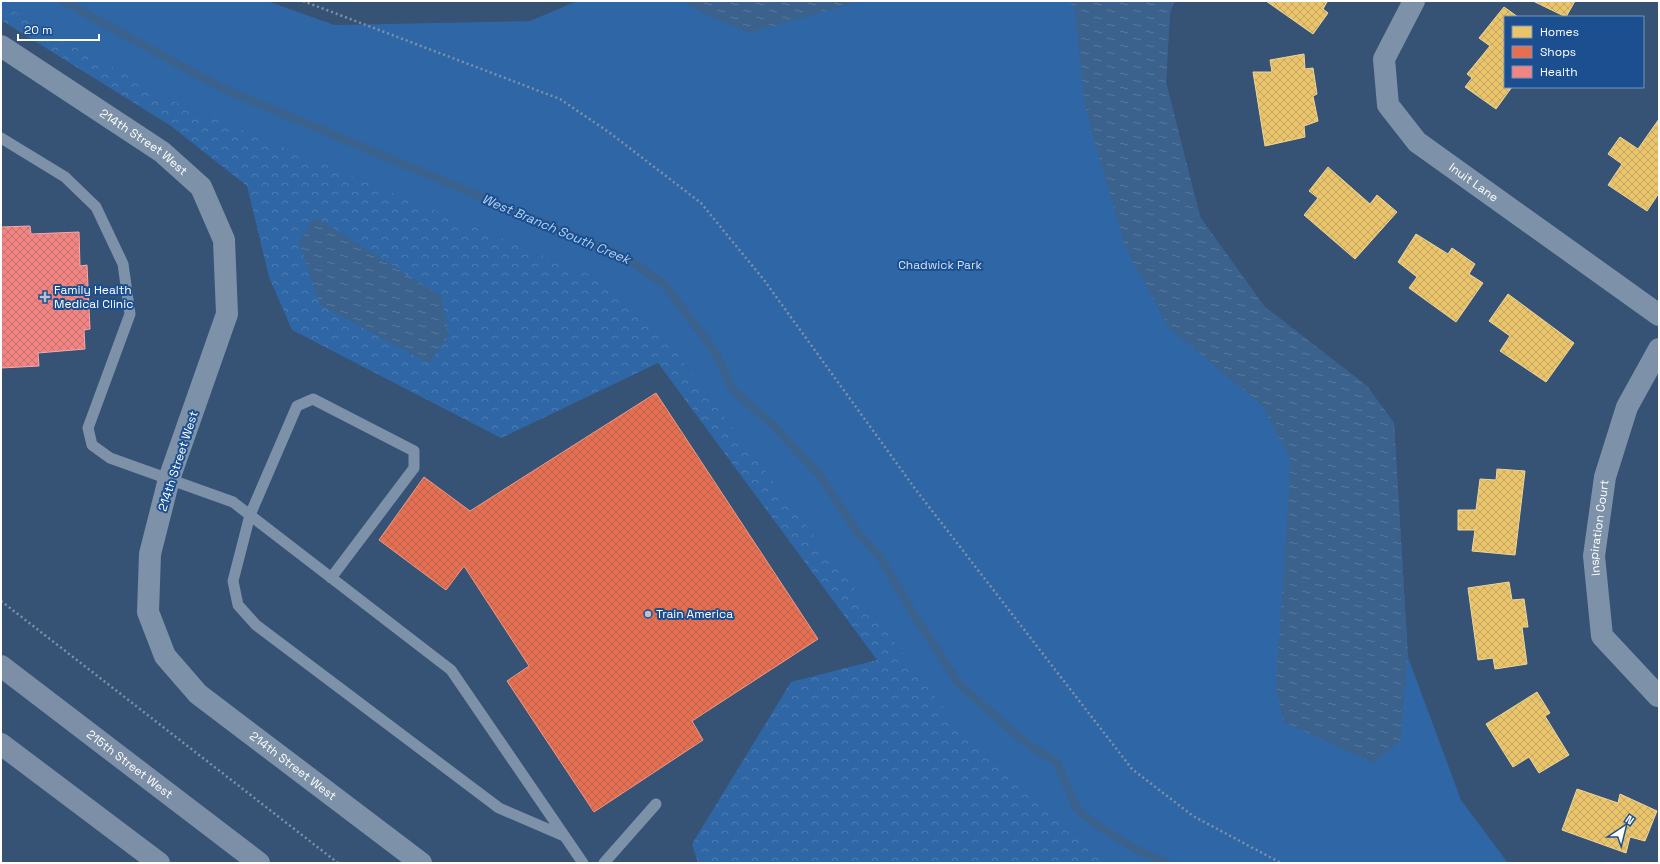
<svg xmlns="http://www.w3.org/2000/svg" width="1660" height="864" viewBox="0 0 1660 864" font-family="'Space Grotesk',sans-serif">
  <style>
    .forest { fill: url(#forest-crowns) }
    .park { fill: #2f66a5 }
    .water { fill: url(#water-ripples) }
    .homes { fill: url(#homes-cross-hatch); stroke: #f0d697 }
    .shops { fill: url(#shops-cross-hatch); stroke: #ee9a85 }
    .health { fill: url(#health-cross-hatch); stroke: #f6a9a8 }
    .lines { fill: none; stroke-linecap: round; stroke-linejoin: round }
    .stream { stroke: #3b618d; stroke-width: 8 }
    .path { stroke: #7d92a8; stroke-width: 2.5; stroke-dasharray: 2 3; stroke-linecap: butt }
    .lane { stroke: #7d92a8; stroke-width: 11 }
    .street { stroke: #7d92a8; stroke-width: 22 }
    .primary { stroke: #7d8ea7; stroke-width: 22 }
    .poi-dot { fill: #b9c2ce; stroke: #1b4f8f; stroke-width: 1.5 }
    .labels { text-anchor: middle; dominant-baseline: central; stroke-width: 4; stroke-linejoin: round; paint-order: stroke }
    .street-label { font-size: 12px; fill: #fff; stroke: #1b4f8f }
    .park-label { font-size: 12px; fill: #cfe3fa; stroke: #1b4f8f }
    .poi-label { font-size: 12px; fill: #fff; stroke: #1b4f8f; text-anchor: start }
    .water-label { font-size: 13px; font-style: italic; fill: #b5d3f5; stroke: #1b4f8f }
  </style>
  <defs>
    <pattern id="forest-crowns" width="20" height="18" patternUnits="userSpaceOnUse"><rect width="20" height="18" fill="#2f66a5"/><path d="M2 6a3 3 0 1 1 6 0M12 15a3 3 0 1 1 6 0" fill="none" stroke="#4e7db2"/></pattern>
    <pattern id="water-ripples" width="26" height="14" patternUnits="userSpaceOnUse"><rect width="26" height="14" fill="#3b618d"/><path d="M2 4q2-2 4 0t4 0M15 11q2-2 4 0t4 0" fill="none" stroke="#58799e"/></pattern>
    <pattern id="homes-cross-hatch" width="8" height="8" patternUnits="userSpaceOnUse"><rect width="8" height="8" fill="#e9c46a"/><path d="M0 0l8 8M0 8l8-8" fill="none" stroke="#c2a662"/></pattern>
    <pattern id="shops-cross-hatch" width="8" height="8" patternUnits="userSpaceOnUse"><rect width="8" height="8" fill="#e76f51"/><path d="M0 0l8 8M0 8l8-8" fill="none" stroke="#b86450"/></pattern>
    <pattern id="health-cross-hatch" width="8" height="8" patternUnits="userSpaceOnUse"><rect width="8" height="8" fill="#f28482"/><path d="M0 0l8 8M0 8l8-8" fill="none" stroke="#c07372"/></pattern>
  </defs>
  <rect width="100%" height="100%" fill="#365274"/>
  <!-- forest -->
  <path class="forest" d="M1 1H267L334 25 1238 863H698L692 844 791 682 877 660 658 363 501 438 292 330 269 277 247 186 171 126 1 20Z"/>
  <!-- park -->
  <path class="park" d="M1 1H267L334 25 530 21 577 1H1174L1170 13 1166 82 1200 217 1264 306 1367 386 1394 423 1408 657 1461 800 1508 863H1114L956 724 672 347 600 279 170 100 1 4Z"/>
  <!-- water -->
  <path class="water" d="M683 1H862L750 33 698 11Z
    M1069 1H1174L1170 13 1166 82 1200 217 1264 306 1367 386 1394 423 1408 657 1400 741 1374 763 1283 722 1276 685 1291 460 1262 405 1169 328 1125 247 1085 107 1074 7Z
    M315 217 441 296 449 336 429 363 320 305 299 242Z"/>
  <!-- homes -->
  <path class="homes" d="M1266 1H1326L1327 2 1323 9 1328 13 1313 34Z
    M1533 1H1575L1566 17Z
    M1504 7 1518 17H1505V87H1512L1496 109 1465 87 1472 78 1467 74 1490 46 1479 38Z
    M1304 54 1305 69 1313 68 1317 94 1313 96 1318 121 1304 126 1305 137 1265 146 1253 72H1272L1270 60Z
    M1659 119V193L1647 211 1608 185 1622 164 1608 154 1620 137 1638 149Z
    M1328 167 1370 204 1377 195 1397 212 1355 259 1304 215 1318 198 1309 191Z
    M1416 234 1448 254 1452 248 1475 264 1469 274 1483 283 1456 322 1409 288 1417 277 1398 262Z
    M1508 294 1574 343 1546 382 1500 351 1510 336 1489 321Z
    M1497 469 1525 471 1515 555 1472 551 1475 530H1458V510H1476L1480 479 1496 480Z
    M1509 582 1512 600 1524 599 1528 627H1522L1527 664 1495 669 1493 658 1478 660 1468 588Z
    M1537 692 1550 713 1545 716 1569 755 1539 773 1529 757 1513 767 1486 724Z
    M1577 789 1618 803 1620 794 1657 811 1645 841 1630 837 1626 853 1562 830Z"/>
  <!-- shops -->
  <path class="shops" d="M656 393 818 639 692 721 703 740 594 812 507 681 529 666 464 566 446 590 379 540 424 477 470 511Z"/>
  <!-- health -->
  <path class="health" d="M30 226 31 234 79 232 80 266 87 265 90 329 84 330 85 349 38 353 39 366 1 368V227Z"/>
  <g class="lines">
    <!-- stream -->
    <path class="stream" d="M63 1 222 88 627 258 665 285 715 352 733 390 772 424 818 473 857 532 880 557 916 618 959 684 1020 738 1057 763 1077 809 1093 822 1135 849 1167 863"/>
    <!-- path -->
    <path class="path" d="M303 1 560 99 610 133 701 203 764 280 916 490 1132 769 1193 816 1281 863
      M1 601 338 863"/>
    <!-- lane -->
    <path class="lane" d="M1 138 65 177 96 207 123 264 130 314 88 428 92 445 110 458 233 502 451 670 583 863
      M331 578 414 468V451L313 399 297 406 250 515 233 581 238 605 256 625 499 808 564 836
      M604 863 656 804"/>
    <!-- street -->
    <g class="street">
      <path id="s1" d="M1414 1 1384 59 1388 105 1417 142 1659 315"/>
      <path id="s2" d="M1 46 162 152 201 187 224 240 227 314 169 479 150 554 148 612 165 656 198 694 421 863"/>
      <path id="s3" d="M1658 696 1602 636 1594 556 1605 477 1627 407 1659 349"/>
    </g>
    <!-- primary -->
    <g class="primary">
      <path id="s4" d="M1 666 259 863"/>
      <path d="M1 744 159 863"/>
    </g>
  </g>
  <!-- markers -->
  <g class="poi-dot">
    <path d="M43 291h4v4h4v4h-4v4h-4v-4h-4v-4h4z"/>
    <circle cx="648" cy="614" r="4"/>
  </g>
  <g class="labels">
    <!-- street labels -->
    <g class="street-label">
      <text stroke="none"><textPath href="#s2" startOffset="172">214th Street West</textPath></text>
      <text stroke="none"><textPath href="#s1" startOffset="228">Inuit Lane</textPath></text>
      <text transform="translate(178 461) rotate(-72)">214th Street West</text>
      <text stroke="none"><textPath href="#s3" startOffset="191">Inspiration Court</textPath></text>
      <text stroke="none"><textPath href="#s4" startOffset="162">215th Street West</textPath></text>
      <text stroke="none"><textPath href="#s2" startOffset="904">214th Street West</textPath></text>
    </g>
    <!-- park labels -->
    <g class="park-label">
      <text x="940" y="265">Chadwick Park</text>
    </g>
    <!-- poi labels -->
    <g class="poi-label">
      <text x="54" y="290">Family Health<tspan x="54" dy="14">Medical Clinic</tspan></text>
      <text x="656" y="614">Train America</text>
    </g>
    <!-- water labels -->
    <g class="water-label">
      <text transform="translate(556 229) rotate(23)">West Branch South Creek</text>
    </g>
  </g>
  <!-- border -->
  <rect width="1660" height="864" fill="none" stroke="#ffffff" stroke-width="4"/>
  <!-- legend -->
  <rect x="1504" y="16" width="140" height="72" fill="#1b4f8f" stroke="#7695bc"/>
  <rect x="1512" y="26" width="20" height="12" fill="#e9c46a" stroke="#7695bc"/>
  <text x="1540" y="36" font-size="12" fill="#ffffff">Homes</text>
  <rect x="1512" y="46" width="20" height="12" fill="#e76f51" stroke="#7695bc"/>
  <text x="1540" y="56" font-size="12" fill="#ffffff">Shops</text>
  <rect x="1512" y="66" width="20" height="12" fill="#f28482" stroke="#7695bc"/>
  <text x="1540" y="76" font-size="12" fill="#ffffff">Health</text>
  <!-- north arrow -->
  <g transform="translate(1624 828) rotate(35)" stroke="#1b4f8f" stroke-width="3" paint-order="stroke">
  <path d="M0-3L7 15L0 10L-7 15Z" fill="#ffffff"/>
  <text y="-6" font-size="11" font-weight="bold" text-anchor="middle" fill="#ffffff">N</text>
  </g>
  <!-- scale -->
  <path d="M18 34v6h81v-6" fill="none" stroke="#ffffff" stroke-width="2"/>
  <text x="24" y="34" font-size="12" fill="#ffffff" stroke="#1b4f8f" stroke-width="3" paint-order="stroke">20 m</text>
</svg>
